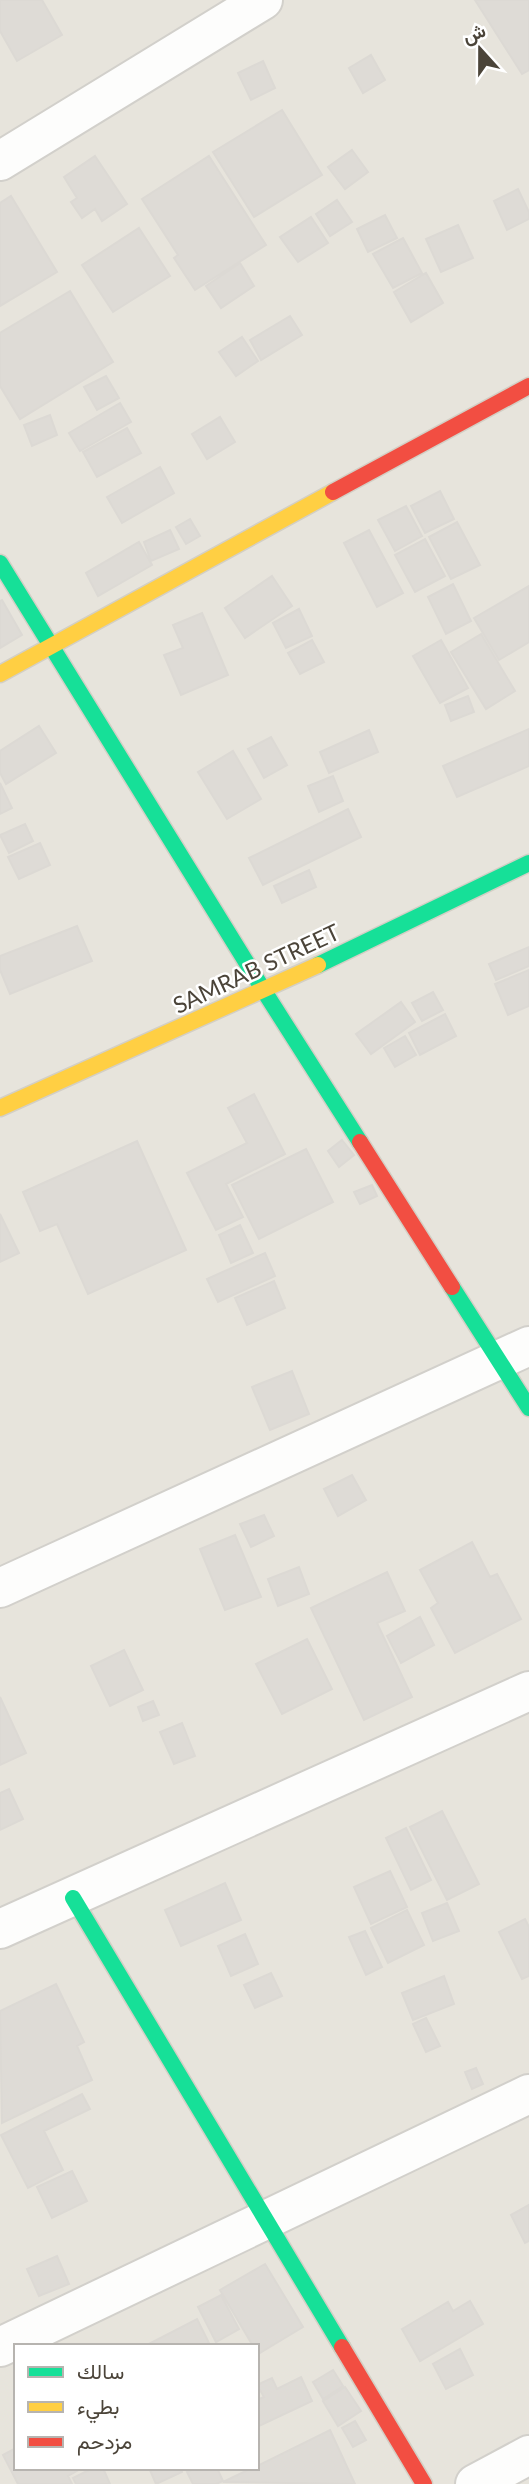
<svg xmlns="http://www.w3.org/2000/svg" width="529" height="2484" viewBox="0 0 529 2484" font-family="Lato,Vazirmatn,sans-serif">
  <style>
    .residential { fill: #e7e4dc; fill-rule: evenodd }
    .building { fill: #dedbd6; stroke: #dcd9d4; stroke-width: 2 }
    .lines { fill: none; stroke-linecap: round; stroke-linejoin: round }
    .street-casing { stroke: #d2d0cb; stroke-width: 42 }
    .fast-casing { stroke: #d3cfc5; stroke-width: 19 }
    .slow-casing { stroke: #d3cfc5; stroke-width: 19 }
    .jam-casing { stroke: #d3cfc5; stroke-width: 19 }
    .street { stroke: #fdfdfc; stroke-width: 38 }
    .fast { stroke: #16e098; stroke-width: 16 }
    .slow { stroke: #ffcf43; stroke-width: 16 }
    .jam { stroke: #f24e42; stroke-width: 16 }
    .labels { text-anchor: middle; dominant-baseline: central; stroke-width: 5; stroke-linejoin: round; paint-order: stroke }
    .street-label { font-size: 23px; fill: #4b4439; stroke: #fff }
  </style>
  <rect width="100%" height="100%" fill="#f4f2ee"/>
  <!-- residential -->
  <path class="residential" d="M0 0H529V2484H0ZM16 2346H257V2468H16Z"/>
  <!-- building -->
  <path class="building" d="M0 0H42L62 35 17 61 0 31Z
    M475 0H529V70L522 74Z
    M371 55 385 80 363 93 349 68Z
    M263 61 275 88 251 100 238 73Z
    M282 110 322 175 254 217 213 152Z
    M352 150 368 172 345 189 328 167Z
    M95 156 127 204 102 221 95 209 82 218 71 202 77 198 64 177Z
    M209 156 266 245 195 290 174 258 178 255 142 199Z
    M518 189 529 212V219L507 230 494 201Z
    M11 196 57 272 0 306V203Z
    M337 200 352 222 330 236 316 214Z
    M385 215 397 238 368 252 357 229Z
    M311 217 328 243 298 262 280 237Z
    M458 225 473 258 441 272 426 239Z
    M139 228 170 276 113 312 82 265Z
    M403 238 422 273 393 288 373 254Z
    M240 263 254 286 221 308 206 286Z
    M426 273 443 303 411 322 394 292Z
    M70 291 113 362 20 419 0 386V333Z
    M290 316 302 335 261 360 250 340Z
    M242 337 258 361 236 376 219 352Z
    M106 376 119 398 97 410 84 387Z
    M120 403 131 422 80 451 69 433Z
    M50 415 57 435 32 446 24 425Z
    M220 417 235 442 207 459 192 434Z
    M127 428 141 453 97 477 83 452Z
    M160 467 174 493 122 523 107 497Z
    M440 491 454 519 425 533 411 506Z
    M406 506 422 536 395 551 378 520Z
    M190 519 200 536 186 544 176 527Z
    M457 522 480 565 451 579 429 537Z
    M170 530 179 549 151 561 144 542Z
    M369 530 403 593 377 607 344 543Z
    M425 539 445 576 415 592 395 555Z
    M139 542 152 565 98 596 86 573Z
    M272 576 292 606 245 638 225 608Z
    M453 584 471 621 446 634 428 597Z
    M529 586V642L499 660 474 618Z
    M2 600 22 635 0 648V601Z
    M299 609 312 636 286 648 273 623Z
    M202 613 228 675 181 695 164 655 183 648 173 625Z
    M481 634 515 691 486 709 451 652Z
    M312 640 324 662 300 674 288 653Z
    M441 640 468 688 440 703 413 656Z
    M468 696 474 712 451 721 445 705Z
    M39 726 56 753 6 784 0 773V751Z
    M529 729V766L457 797 443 766Z
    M369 730 378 752 329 773 320 752Z
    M271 737 287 765 264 778 248 749Z
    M233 751 261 799 227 819 198 772Z
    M333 776 343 801 319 812 308 786Z
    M0 783 12 808 0 814Z
    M348 809 361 837 263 885 249 858Z
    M25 824 33 841 9 853 0 835Z
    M40 843 50 865 19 879 8 857Z
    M309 870 316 887 282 903 274 886Z
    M77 926 92 961 10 994 0 970V956Z
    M529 947V966L496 980 489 964Z
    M529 970V1006L508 1015 495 984Z
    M433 992 443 1010 422 1021 412 1003Z
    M401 1002 415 1022 371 1054 356 1034Z
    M445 1014 456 1036 420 1055 409 1033Z
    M405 1036 416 1055 395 1067 384 1048Z
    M254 1094 285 1154 226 1184 243 1217 216 1230 187 1173 247 1143 228 1108Z
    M342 1140 354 1155 339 1167 328 1151Z
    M137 1141 186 1250 88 1294 57 1224 40 1231 23 1192Z
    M306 1149 333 1202 259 1239 232 1185Z
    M372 1185 377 1196 360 1204 354 1192Z
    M0 1214 19 1253 0 1262Z
    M240 1225 253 1253 231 1263 219 1235Z
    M265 1253 275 1276 218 1302 207 1279Z
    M274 1281 285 1308 247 1325 235 1298Z
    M292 1371 309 1414 270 1430 252 1387Z
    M352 1475 366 1500 338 1516 324 1489Z
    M264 1515 274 1536 251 1547 240 1524Z
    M235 1535 261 1597 225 1610 200 1549Z
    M472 1542 490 1577 497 1574 521 1619 455 1653 431 1608 438 1603 420 1570Z
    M299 1567 309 1594 278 1606 268 1579Z
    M387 1572 405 1611 377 1623 412 1697 364 1720 311 1608Z
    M420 1617 434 1645 401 1663 387 1636Z
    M307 1639 332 1689 282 1714 256 1664Z
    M124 1650 143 1690 110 1706 91 1666Z
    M0 1697 26 1753 0 1765Z
    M153 1701 159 1715 143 1721 138 1707Z
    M182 1723 195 1756 174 1764 160 1732Z
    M9 1789 23 1819 0 1830V1793Z
    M442 1811 479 1884 447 1900 410 1827Z
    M406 1828 431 1880 411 1890 386 1838Z
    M390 1871 407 1907 371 1924 354 1887Z
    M225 1883 241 1920 181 1946 165 1910Z
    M447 1903 459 1931 433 1941 422 1913Z
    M407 1910 424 1945 388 1963 371 1928Z
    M525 1919 529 1927V1976L522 1979 499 1932Z
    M365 1931 382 1967 366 1975 349 1937Z
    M245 1934 258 1964 231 1976 218 1946Z
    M271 1973 282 1996 255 2008 244 1985Z
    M444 1976 454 2004 413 2020 402 1993Z
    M56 1984 84 2042 77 2046 92 2080 2 2123 0 2011Z
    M426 2018 440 2046 426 2052 413 2024Z
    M476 2068 483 2084 472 2089 465 2072Z
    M82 2094 90 2109 44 2131 63 2170 28 2188 1 2135Z
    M72 2171 87 2201 52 2218 37 2187Z
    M529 2205V2241L525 2243 511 2215Z
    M57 2256 69 2284 39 2296 27 2269Z
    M265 2264 303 2327 258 2354 257 2346H253L220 2290Z
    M221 2295 239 2329 216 2342 198 2307Z
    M470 2301 483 2324 420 2361 402 2329 448 2302 453 2311Z
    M197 2319 209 2343 203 2346H145Z
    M460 2349 473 2375 446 2389 433 2364Z
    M333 2370 343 2386 323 2399 313 2382Z
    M301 2377 312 2401 257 2427V2400L264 2397 257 2385 272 2378 277 2389Z
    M345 2387 361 2411 338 2426 323 2401Z
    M355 2421 366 2440 353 2447 342 2428Z
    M330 2430 355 2484 223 2482 252 2468H257V2466Z
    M16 2448V2468H82L68 2476 72 2484H18L3 2455Z
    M93 2468H103L110 2484H76L73 2478Z
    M149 2468H181L182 2472 156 2484Z
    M195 2468H217L223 2481 216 2484H193L187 2472Z"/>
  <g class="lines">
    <!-- street casing -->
    <g class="street-casing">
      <path id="street" d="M0 161 263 0
        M0 1588 529 1346
        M0 1929 529 1691
        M0 2347 529 2094
        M475 2484 529 2455"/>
    </g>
    <!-- fast casing -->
    <g class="fast-casing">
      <path id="fast" d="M0 563 264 991 360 1142
        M318 965 529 863
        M452 1287 529 1408
        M73 1898 342 2347"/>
    </g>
    <!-- slow casing -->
    <g class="slow-casing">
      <path id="slow" d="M0 674 333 492
        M0 1108 318 965"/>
    </g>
    <!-- jam casing -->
    <g class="jam-casing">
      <path id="jam" d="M333 492 529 386
        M360 1142 452 1287
        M342 2347 424 2484"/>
    </g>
    <!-- street -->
    <use href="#street" class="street"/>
    <!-- fast -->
    <use href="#fast" class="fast"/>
    <!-- slow -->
    <use href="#slow" class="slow"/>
    <!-- jam -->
    <use href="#jam" class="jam"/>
  </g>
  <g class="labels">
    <!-- street labels -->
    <g class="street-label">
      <text transform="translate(256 968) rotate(-25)">SAMRAB STREET</text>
    </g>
  </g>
  <!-- legend -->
  <rect x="14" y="2344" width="245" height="126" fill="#ffffff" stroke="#b7b4b0" stroke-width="2"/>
  <rect x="28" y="2367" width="35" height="10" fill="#16e098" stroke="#b7b4b0" stroke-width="2"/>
  <text x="77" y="2379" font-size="21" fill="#4b4439">سالك</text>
  <rect x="28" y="2402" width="35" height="10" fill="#ffcf43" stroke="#b7b4b0" stroke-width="2"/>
  <text x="77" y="2414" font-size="21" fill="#4b4439">بطيء</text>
  <rect x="28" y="2437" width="35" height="10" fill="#f24e42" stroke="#b7b4b0" stroke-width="2"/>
  <text x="77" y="2449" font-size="21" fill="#4b4439">مزدحم</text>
  <!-- north arrow -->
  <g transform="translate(480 49) rotate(339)" stroke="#ffffff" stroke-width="5" paint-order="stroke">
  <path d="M0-5L12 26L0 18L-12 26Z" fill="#4b4439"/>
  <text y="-10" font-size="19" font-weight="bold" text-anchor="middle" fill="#4b4439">ش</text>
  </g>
</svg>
